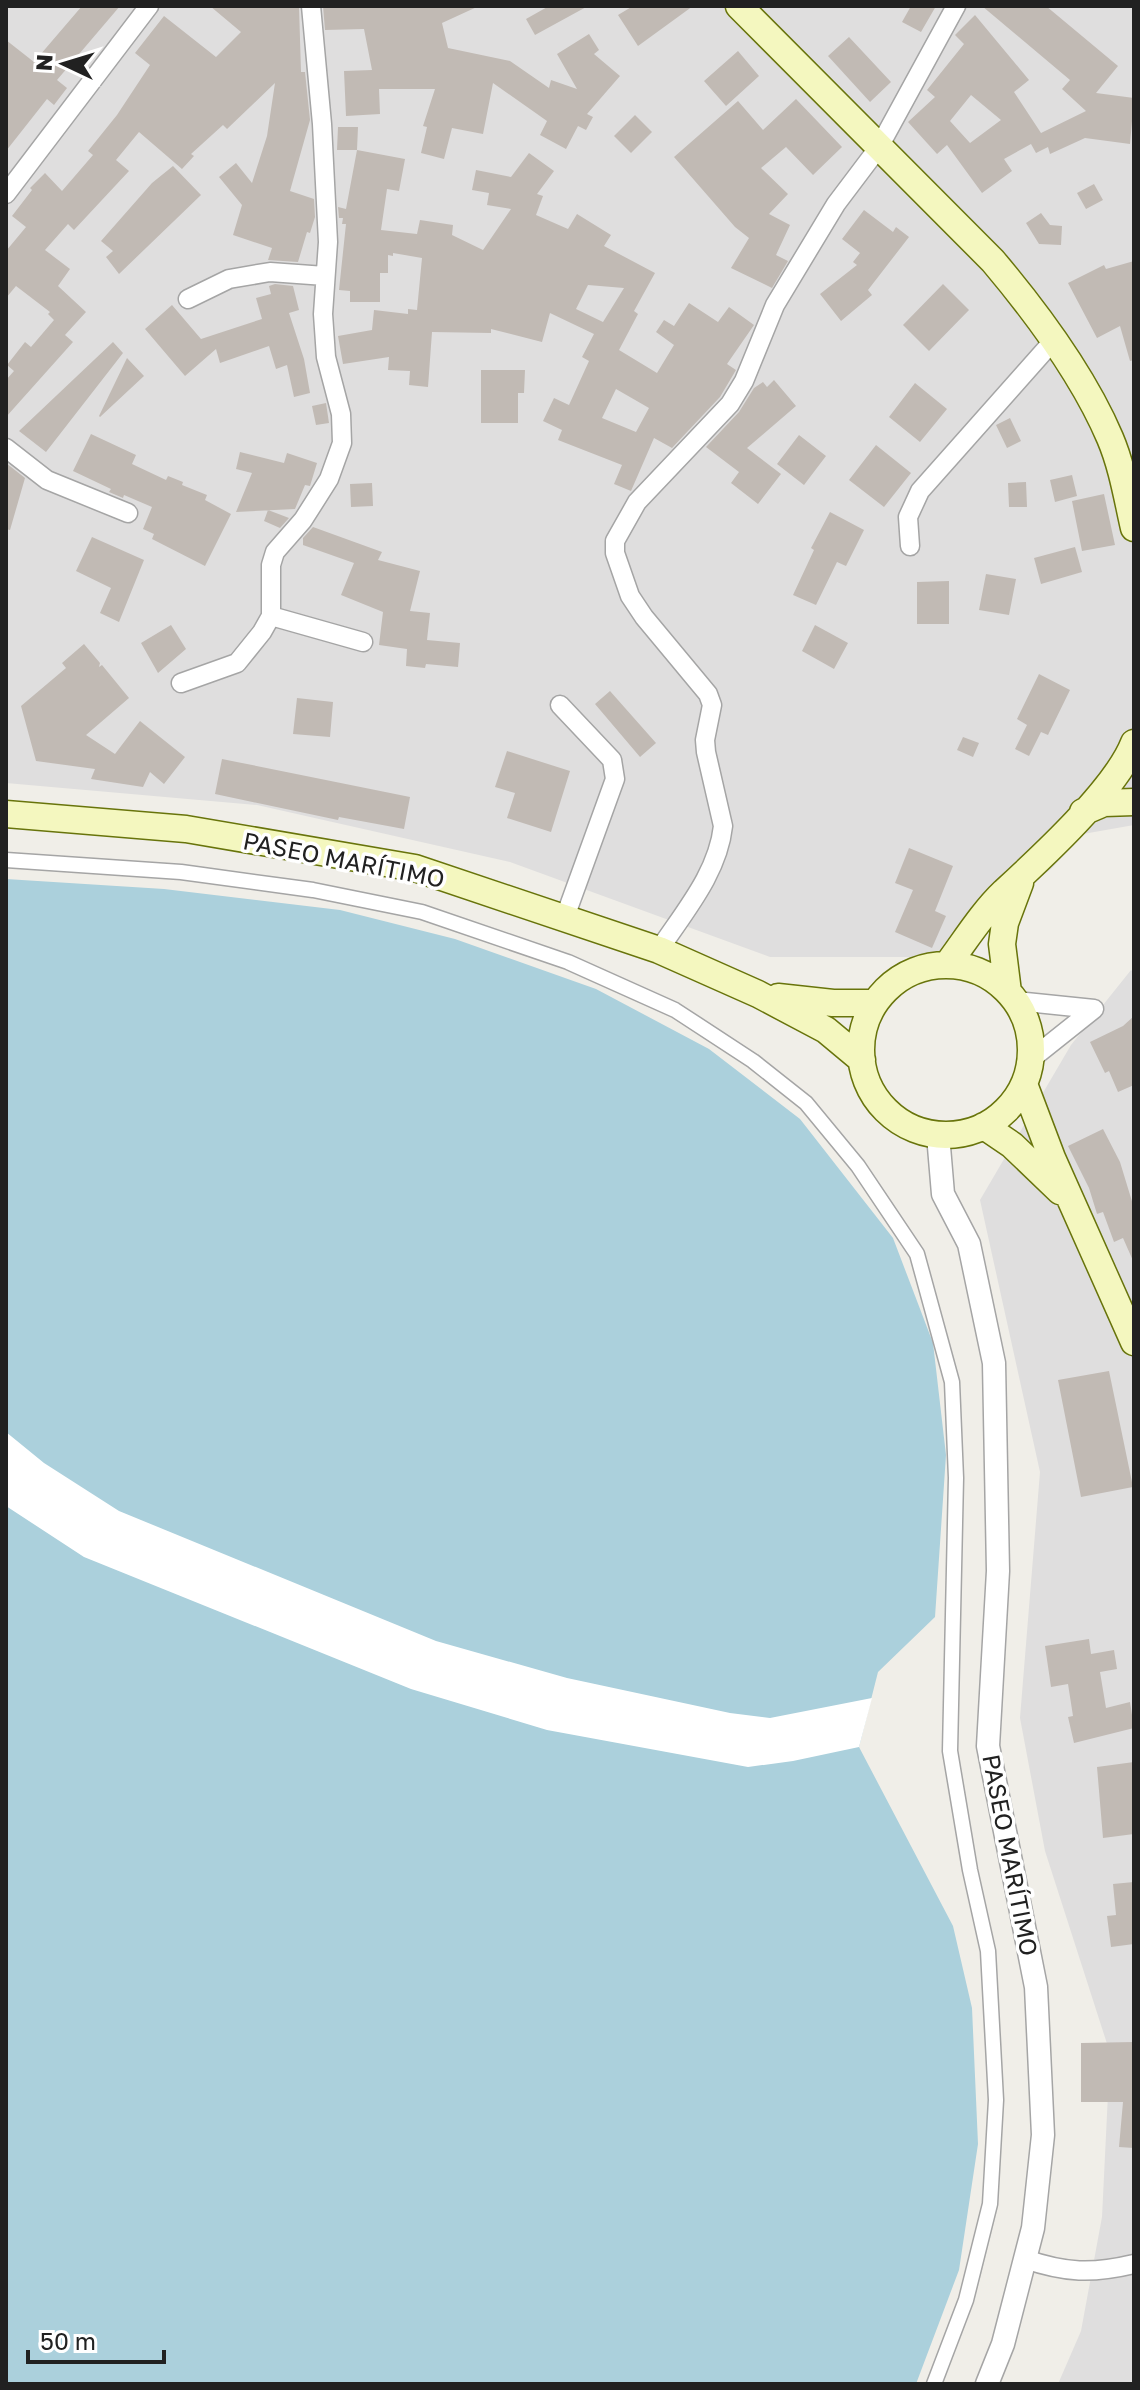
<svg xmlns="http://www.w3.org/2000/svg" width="1140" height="2390" viewBox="0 0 1140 2390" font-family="'Golos Text',sans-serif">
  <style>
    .residential { fill: #dfdede }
    .water { fill: #abd0dc }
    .pier { fill: #fff }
    .building { fill: #c1bab4; fill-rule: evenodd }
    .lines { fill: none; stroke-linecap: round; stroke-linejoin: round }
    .pedestrian-casing { stroke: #a5a5a5; stroke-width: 17 }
    .minor-casing { stroke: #a5a5a5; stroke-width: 21 }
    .tertiary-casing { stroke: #a5a5a5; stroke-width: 25 }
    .secondary-casing { stroke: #68740b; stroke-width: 29 }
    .pedestrian { stroke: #fff; stroke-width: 14 }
    .minor { stroke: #fff; stroke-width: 18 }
    .tertiary { stroke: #fff; stroke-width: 22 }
    .secondary { stroke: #f4f7bf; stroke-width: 26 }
    .labels { text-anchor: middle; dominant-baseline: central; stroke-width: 7; stroke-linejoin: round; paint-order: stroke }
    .street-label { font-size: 24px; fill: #212121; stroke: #fff }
  </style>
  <rect width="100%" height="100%" fill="#f0eee8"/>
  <!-- residential -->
  <path class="residential" d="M6 6H1134V825L1083 834 1051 869 938 957H770L510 862 257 805 6 783Z
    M1131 970 1134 973V2384H1058L1081 2331 1102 2217 1110 2053 1045 1851 1020 1718 1040 1472 980 1200 1071 1045Z"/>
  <!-- water -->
  <path class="water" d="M6 879 164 889 340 910 455 939 596 989 709 1049 800 1119 893 1238 933 1343 946 1455 935 1617 878 1672 859 1747 953 1926 972 2008 978 2144 959 2270 916 2384H6Z"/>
  <!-- pier -->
  <path class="pier" d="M6 1432 44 1463 119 1511 436 1641 567 1678 730 1713 770 1718 872 1698 859 1747 793 1761 748 1767 547 1730 411 1689 84 1557 6 1506Z"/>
  <!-- building -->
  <path class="building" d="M82 6H120L57 80 67 88 54 105 47 99 6 151V40L34 62Z
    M210 6H299L301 72H305L310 120 290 191 314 199 315 217 310 233 307 232 298 262 268 260 272 248 233 235 242 205 219 177 236 163 252 183 267 136 275 83 227 129 223 125 191 154 194 156 182 169 139 132 116 160 129 171 74 230 68 224 45 250 70 269 58 286 86 312 65 335 73 342 6 417V380L14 371 7 365 25 342 31 347 54 320 48 314 50 312 16 286 6 298V251L26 227 12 216 32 190 30 188 45 173 62 191 93 155 88 151 117 115 150 65 135 53 164 16 216 57 241 32Z
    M323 6H479L442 23 448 48 510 61 549 88 551 80 577 89 557 54 589 34 599 50 594 54 620 76 587 114 593 117 586 130 578 126 566 149 540 135 547 121 493 83 483 134 452 128 444 159 421 153 427 127 423 126 435 89H379L380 114 346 116 344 71 372 70 364 29 325 30Z
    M549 6H588L535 35 526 19Z
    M633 6H693L638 46 618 15Z
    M911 6H936L921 32 902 22Z
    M982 6H1046L1118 66 1096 93 1134 98 1130 144 1085 138 1050 154 1048 147 1036 153 1031 144 1004 159 1012 171 982 193 947 145 937 154 908 122 935 97 927 90 964 44 955 35 975 15 1029 80 1014 92 1041 133 1086 111 1062 89 1070 80ZM971 95 1001 120 970 143 950 121Z
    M849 37 891 82 870 102 828 56Z
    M738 51 759 76 726 106 704 81Z
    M796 99 842 147 813 175 786 147 761 168 788 194 769 214 790 225 776 255 788 261 772 288 731 268 749 238 735 227 674 157 738 101 763 130Z
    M635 115 652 132 631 153 614 136Z
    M338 127H358L357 150 405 159 399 191 387 189 381 230 417 234 420 220 453 225 452 235 483 250 511 209 487 205 489 193 472 190 476 170 511 177 529 153 554 171 537 194 543 196 536 215 568 229 577 214 611 235 604 246 655 273 634 311 638 314 619 350 657 373 674 345 656 332 664 320 674 326 689 303 718 322 729 307 754 325 727 364 736 370 720 397 672 448 654 438 631 491 614 484 622 465 558 440 562 430 543 421 554 398 569 405 589 361 582 357 594 334 550 313 542 342 491 329V333L432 332 428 387 409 385 410 371 388 370 389 357 343 364 338 336 372 330 374 310 408 314V309L417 310 422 258 393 253V256L388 255V273H380V302H350V291L339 290 346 224H342L343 218H339L338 207 346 209 357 150H337ZM588 285 624 288 603 322 576 309ZM616 389 649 408 636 432 602 418Z
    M173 166 201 195 119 274 106 257 113 251 101 241 152 183Z
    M1094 184 1103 200 1086 209 1077 193Z
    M864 210 893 232 896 227 909 237 868 290 872 295 841 321 820 294 857 265 853 262 860 253 842 239Z
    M1041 213 1050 225 1062 226 1061 245 1039 244 1026 223Z
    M1134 261V360L1130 361 1120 326 1097 338 1068 283 1104 265 1106 269Z
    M275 284 293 286 299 310 289 313 304 359 310 393 294 397 287 365 276 369 269 346 220 363 216 349 185 376 145 329 172 305 201 339 262 319 256 298 271 294 269 286Z
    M943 284 969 310 929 351 903 325Z
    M113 342 123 353 46 452 19 431Z
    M127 358 144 376 100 417 99 416Z
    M481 370H525L524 393H518V423H481Z
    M774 380 796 406 747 448 781 474 758 504 731 483 739 472 706 447 739 412 754 388 763 382 767 387Z
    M915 383 947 409 920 442 889 417Z
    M326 403 329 423 316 425 312 406Z
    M1010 418 1021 441 1007 448 996 425Z
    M91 434 136 455 132 464 166 480 168 476 183 482 182 485 207 495 205 500 231 514 205 566 152 539 154 534 143 529 152 507 124 495 123 498 109 492 111 489 73 471Z
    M799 435 826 456 804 485 777 464Z
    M876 445 911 473 884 507 849 480Z
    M240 452 284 463 287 453 317 463 310 486 305 485 295 509 236 512 252 473 236 469Z
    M6 463 25 478 10 530 6 529Z
    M1072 475 1077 496 1055 502 1050 480Z
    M1026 482 1027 507H1009L1008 483Z
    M372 483 373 506 351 507 350 484Z
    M1104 494 1115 545 1082 551 1072 501Z
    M268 510 289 518 280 528 264 521Z
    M830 512 864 530 846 566 837 562 816 605 793 595 814 550 811 548Z
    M313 527 382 552 378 560 420 571 410 611 430 613 427 640 460 643 458 667 426 664 425 668 406 666 407 649 379 645 383 612 341 595 354 563 303 545V538Z
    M92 537 144 560 119 622 100 613 111 588 76 571Z
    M1075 547 1082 572 1041 584 1034 558Z
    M986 574 1016 579 1009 615 979 610Z
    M949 581V624H917V582Z
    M171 625 186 649 158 673 141 643Z
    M815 625 848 643 834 669 802 651Z
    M84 644 100 663 99 667 102 665 129 698 86 735 115 754 140 721 185 757 164 784 150 772 143 787 91 779 95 769 36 761 21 706 66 668 62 663Z
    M1039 674 1070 690 1048 735 1041 732 1029 756 1015 749 1027 725 1017 719Z
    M610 691 656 743 640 757 595 704Z
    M297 698 333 702 330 737 293 734Z
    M963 737 979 743 973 757 957 750Z
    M507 751 570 771 551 832 507 818 515 793 495 787Z
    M222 759 410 797 404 829 339 817 338 820 215 794Z
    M909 848 953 866 935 911 946 916 932 948 895 932 913 890 895 883Z
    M1134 1016V1085L1118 1092 1109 1071 1105 1073 1090 1042 1123 1026Z
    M1103 1129 1120 1162 1134 1208V1263L1123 1238 1114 1242 1103 1212 1097 1214 1089 1188 1068 1146Z
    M1109 1371 1133 1487 1081 1497 1058 1380Z
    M1089 1639 1091 1654 1114 1650 1117 1669 1100 1672 1106 1708 1130 1702 1134 1728 1074 1743 1068 1717 1073 1716 1068 1684 1051 1687 1045 1646Z
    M1134 1762V1834L1103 1838 1097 1767Z
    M1134 1882V1944L1111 1947 1107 1916 1116 1915 1113 1884Z
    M1134 2042V2148L1119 2147 1123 2102H1081V2043Z"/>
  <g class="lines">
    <!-- pedestrian casing -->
    <g class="pedestrian-casing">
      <path id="pedestrian" d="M6 860 181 872 313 890 422 912 568 962 675 1010 753 1061 806 1103 858 1166 917 1254 952 1382 956 1478 950 1751 970 1870 988 1951 996 2100 990 2204 966 2300 934 2384"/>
    </g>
    <!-- minor casing -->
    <g class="minor-casing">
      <path id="minor" d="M6 194 149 6
        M188 299 229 279 270 272 325 276
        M6 448 47 480 128 513
        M910 546 908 517 920 491 1054 340
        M271 616 363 642
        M181 683 237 663 262 632 271 616V565L275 552 303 520 329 479 342 443 341 414 326 357 323 314 328 242 322 124 311 6
        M560 705 612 760 615 779 565 917
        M659 950C684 912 718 873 723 826L706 752 705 740 712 705 708 694 644 617 630 596 615 553V541L637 502 730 404 744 381 775 305 836 204 879 147 956 6
        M1016 1001 1094 1009
        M1030 1060 1094 1009
        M1025 2259C1066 2273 1092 2274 1134 2264"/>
    </g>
    <!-- tertiary casing -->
    <g class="tertiary-casing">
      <path id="tertiary" d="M938 1135 943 1194 969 1244 994 1363 998 1571 988 1746 1036 1987 1043 2135 1033 2228 1003 2344 987 2384"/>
    </g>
    <!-- secondary casing -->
    <g class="secondary-casing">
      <path id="secondary" d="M739 6 993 261C1036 312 1084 377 1110 438 1122 466 1127 497 1134 528
        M1083 812 1104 803 1134 802
        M6 814 186 829 415 868 659 950 758 994 826 1030 862 1060
        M947 965C965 941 982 913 1004 892 1042 857 1116 789 1134 743
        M861 1050a85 85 0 1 1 170 0a85 85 0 1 1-170 0Z
        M1008 992 1002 944 1005 923 1020 883
        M778 997 833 1003H875
        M1024 1084 1052 1158 1134 1342
        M984 1126 1012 1145 1060 1191"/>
    </g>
    <!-- pedestrian -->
    <use href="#pedestrian" class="pedestrian"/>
    <!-- minor -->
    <use href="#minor" class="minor"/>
    <!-- tertiary -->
    <use href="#tertiary" class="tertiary"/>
    <!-- secondary -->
    <use href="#secondary" class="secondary"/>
  </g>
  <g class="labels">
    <!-- street labels -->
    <g class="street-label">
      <text transform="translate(344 859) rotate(11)">PASEO MARÍTIMO</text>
      <text transform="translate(1011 1855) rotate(79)">PASEO MARÍTIMO</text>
    </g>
  </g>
  <!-- border -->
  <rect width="1140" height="2390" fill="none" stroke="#212121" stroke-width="16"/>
  <!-- north arrow -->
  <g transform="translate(64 64) rotate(274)" stroke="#ffffff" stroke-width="6" paint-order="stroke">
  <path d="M0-6L14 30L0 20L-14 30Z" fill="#212121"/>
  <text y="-12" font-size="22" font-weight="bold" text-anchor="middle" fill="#212121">N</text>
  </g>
  <!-- scale -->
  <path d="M28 2350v12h136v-12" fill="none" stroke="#212121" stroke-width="4"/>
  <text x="40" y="2350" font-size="24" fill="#212121" stroke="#ffffff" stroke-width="6" paint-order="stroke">50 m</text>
</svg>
